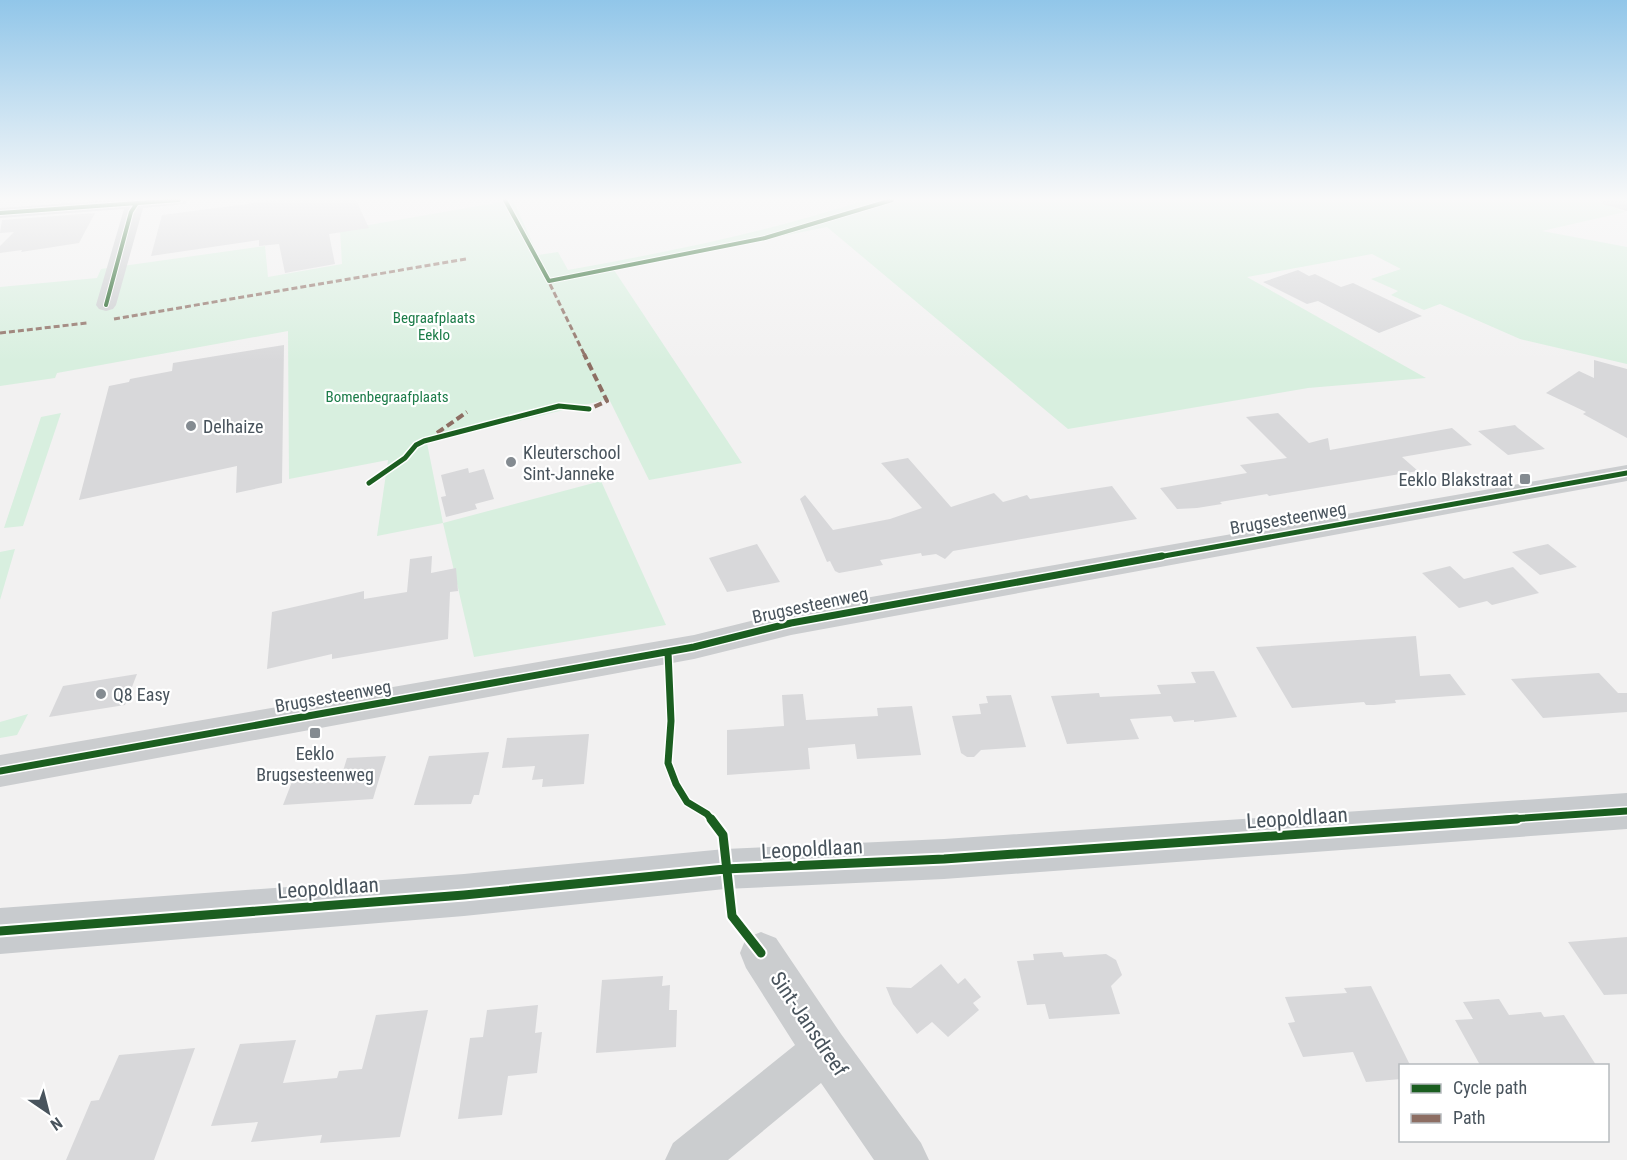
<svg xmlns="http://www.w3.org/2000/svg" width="1627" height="1160" viewBox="0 0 1627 1160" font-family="'Roboto Condensed',sans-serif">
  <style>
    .green { fill: #d8efdf }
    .building { fill: #d8d8da }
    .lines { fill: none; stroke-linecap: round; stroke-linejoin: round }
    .minor { fill: #cbcdcf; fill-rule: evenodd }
    .major { fill: #c8cbce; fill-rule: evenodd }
    .quiet-far1 { stroke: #8d6e63; stroke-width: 3; stroke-dasharray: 6 3; stroke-linecap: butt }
    .quiet { stroke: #8d6e63; stroke-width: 4; stroke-dasharray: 8 4; stroke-linecap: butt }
    .cycleway-far3-casing { stroke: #fff; stroke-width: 6 }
    .cycleway-far2-casing { stroke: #fff; stroke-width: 8 }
    .cycleway-far1-casing { stroke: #fff; stroke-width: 10 }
    .cycleway-casing { stroke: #fff; stroke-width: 13 }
    .cycleway-far3 { stroke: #1b5e20; stroke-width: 4 }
    .cycleway-far2 { stroke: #1b5e20; stroke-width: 5 }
    .cycleway-far1 { stroke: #1b5e20; stroke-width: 7 }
    .cycleway { stroke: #1b5e20; stroke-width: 9 }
    .poi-dot { fill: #848b91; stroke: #fff; stroke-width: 2 }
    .labels { text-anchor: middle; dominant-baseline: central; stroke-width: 4.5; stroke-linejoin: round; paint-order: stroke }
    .far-park-label { font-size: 15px; fill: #1c7c49; stroke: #fff }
    .poi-label { font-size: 18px; fill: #49545d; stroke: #fff; text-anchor: start }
    .street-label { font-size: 18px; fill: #49545d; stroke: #fff }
    .near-street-label { font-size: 21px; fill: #49545d; stroke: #fff }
  </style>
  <rect width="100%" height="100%" fill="#f2f1f1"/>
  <!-- green -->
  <path class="green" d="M513 200 538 255 558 252 568 270C668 252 769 232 865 200H1596L1625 212 1542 231 1627 247V364L1520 339 1440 304 1424 310 1391 295 1398 291 1371 279 1401 269 1372 254 1247 277 1426 378 1308 388 1068 429 827 227 614 270 742 463 649 480 609 399 427 443 443 523 601 481 666 625 474 657 443 523 377 536 388 460 289 479 288 331 57 373 55 378 0 386V287L97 278 101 269 265 246 268 277 342 264 340 230Z
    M61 413 23 526 4 528 41 417Z
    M15 549 0 600V552Z
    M28 714 17 735 0 738V722Z"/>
  <!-- building -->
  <path class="building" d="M278 200H356L369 228 329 234 335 264 285 273 279 244 259 246V240L151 256 162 215Z
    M95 213 79 243 21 252 22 250 0 253V246L14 232 0 233 2 220Z
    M1298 270 1309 276 1315 274 1341 287 1353 283 1422 316 1379 333 1318 301 1307 304 1263 282Z
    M284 345 282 483 236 493 237 466 79 500 109 386 129 382 130 379 172 371 173 363Z
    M1594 360 1627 369V438L1583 414 1586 412 1546 393 1579 371 1594 378Z
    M1278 413 1309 443 1328 438 1330 450 1452 428 1472 445 1402 457 1418 471 1269 496 1267 494 1220 502 1222 504 1197 508 1177 509 1160 488 1247 473 1240 465 1287 458 1246 417Z
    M1515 425 1518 428 1545 449 1508 455 1478 431Z
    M908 458 951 507 994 493 1003 502 1027 495 1030 499 1112 486 1137 519 953 551 945 559 936 554 922 556 921 553 880 560 883 565 839 573 835 571 830 561 827 562 800 499 805 495 833 530 890 519 922 508 881 463Z
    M468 468 469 473 484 469 494 499 475 504 477 509 446 517 441 497 446 496 441 475Z
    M757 544 780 582 727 592 709 558Z
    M1548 544 1577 567 1540 575 1512 552Z
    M432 556 431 573 456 568 458 591 450 592 448 639 332 659V654L267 669 272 612 364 591V599L407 592 410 559Z
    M1450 566 1464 579 1513 567 1539 593 1492 605 1487 601 1459 608 1422 573Z
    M1416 636 1420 676 1450 674 1466 695 1395 700 1396 703 1374 705H1366L1364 702 1292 708 1256 647Z
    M1214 671 1237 717 1194 722V720L1174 722 1171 716 1130 719 1139 739 1067 744 1051 696 1099 693 1100 697 1161 694 1157 685 1196 683 1191 672Z
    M1599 673 1618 693H1627V712L1543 718 1511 679Z
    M137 674 125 705 49 717 63 686Z
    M803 694 806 720 878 716 877 708 912 706 921 755 857 759 855 744 808 748 810 769 727 775V730L784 726 782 695Z
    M1011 695 1026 747 981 750 974 757H967L961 753 952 716 981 714 979 704 988 703 986 696Z
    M589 734 584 784 542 787 543 779 532 780 535 766 502 768 507 738Z
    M489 752 479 795H474L471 804 414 805 429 756Z
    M386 756 373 799 283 805 295 774 343 771 347 758Z
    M1627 937V994L1604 995 1568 942Z
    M1062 952 1064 957 1106 954 1116 960 1122 975 1111 986 1120 1014 1049 1019 1045 1004 1027 1005 1017 961 1034 960 1033 954Z
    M941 964 958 984 965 978 981 997 973 1003 979 1010 948 1037 932 1022 917 1034 893 1004 886 987 911 988Z
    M663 976 662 986 670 985 669 1010H677L676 1047 596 1053 602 980Z
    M1371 986 1410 1065H1401V1079L1366 1082 1353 1052 1303 1057 1288 1023 1295 1022 1285 997 1347 993 1344 988Z
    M1499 999 1509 1015 1541 1012 1544 1017 1564 1015 1596 1065H1480L1455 1020 1473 1019 1463 1002Z
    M538 1005 535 1033 542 1032 537 1073 508 1076 502 1115 458 1119 470 1038 483 1037 487 1010Z
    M428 1010 400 1137 320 1143 322 1135 251 1142 258 1122 211 1126 240 1044 296 1040 283 1083 337 1078 339 1071 362 1069 376 1015Z
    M195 1048 154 1160H66L91 1101 99 1100 119 1055Z"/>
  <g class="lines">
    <!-- minor -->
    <path class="minor" d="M113 200H188L185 204 143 208 116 305 113 309 106 311 99 309 96 305 124 209 0 218V208Z
      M1600 200H1627V211L1602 204Z
      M1627 465V481L791 635 694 659 0 787V755L694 635 791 611Z
      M761 932 776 938 841 1034 921 1143 929 1160H874L821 1083 728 1160H665L673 1143 795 1045 746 968 740 953 746 938Z"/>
    <!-- major -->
    <path class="major" d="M1627 793V829L944 879 725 889 464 916 0 954V908L464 874 725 849 944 839Z"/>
    <!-- quiet-far1 -->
    <path class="quiet-far1" d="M546 276 585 356
      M114 319 466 259
      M0 333 87 323"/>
    <!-- quiet -->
    <path class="quiet" d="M583 409H589L607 401 584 354
      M437 433 467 412"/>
    <!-- cycleway-far3 casing -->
    <g class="cycleway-far3-casing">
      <path id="cycleway-far3" d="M505 200 549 281 765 238 892 200
        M0 213 179 200
        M106 305 131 212 137 203"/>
    </g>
    <!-- cycleway-far2 casing -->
    <g class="cycleway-far2-casing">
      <path id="cycleway-far2" d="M369 483 405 458 416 445 424 441 559 406 589 409
        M1153 558 1627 473"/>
    </g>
    <!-- cycleway-far1 casing -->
    <g class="cycleway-far1-casing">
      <path id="cycleway-far1" d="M668 652 671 721 668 763 676 784 687 802 707 814 712 820
        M0 771 694 647 791 623 1162 556
        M1495 820 1627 811"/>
    </g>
    <!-- cycleway casing -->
    <g class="cycleway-casing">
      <path id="cycleway" d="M711 819 723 835 732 916 761 953
        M0 931 464 895 725 869 944 859 1517 819"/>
    </g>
    <!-- cycleway-far3 -->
    <use href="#cycleway-far3" class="cycleway-far3"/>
    <!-- cycleway-far2 -->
    <use href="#cycleway-far2" class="cycleway-far2"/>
    <!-- cycleway-far1 -->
    <use href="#cycleway-far1" class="cycleway-far1"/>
    <!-- cycleway -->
    <use href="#cycleway" class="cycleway"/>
  </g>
  <!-- sky -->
  <linearGradient id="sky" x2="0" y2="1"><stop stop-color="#91c6e9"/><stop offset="0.55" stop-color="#f9f9f9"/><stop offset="1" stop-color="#f9f9f9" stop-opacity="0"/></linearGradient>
  <rect width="1627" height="362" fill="url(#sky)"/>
  <!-- markers -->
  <g class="poi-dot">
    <circle cx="191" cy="426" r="6"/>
    <circle cx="511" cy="462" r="6"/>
    <rect x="1519" y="473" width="12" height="12" rx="3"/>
    <circle cx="101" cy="694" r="6"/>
    <rect x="309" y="727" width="12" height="12" rx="3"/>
  </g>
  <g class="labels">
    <!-- far-park labels -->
    <g class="far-park-label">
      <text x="434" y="318">Begraafplaats<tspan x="434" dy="17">Eeklo</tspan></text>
      <text x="387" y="397">Bomenbegraafplaats</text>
    </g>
    <!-- poi labels -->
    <g class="poi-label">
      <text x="203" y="426">Delhaize</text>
      <text x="523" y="452">Kleuterschool<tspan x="523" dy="21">Sint-Janneke</tspan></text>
      <text x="1513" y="479" text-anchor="end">Eeklo Blakstraat</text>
      <text x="113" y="694">Q8 Easy</text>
      <text x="315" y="753" text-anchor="middle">Eeklo<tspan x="315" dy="21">Brugsesteenweg</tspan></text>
    </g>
    <!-- street labels -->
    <g class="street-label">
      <text transform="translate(1288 518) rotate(-10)">Brugsesteenweg</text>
      <text transform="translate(810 605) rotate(-12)">Brugsesteenweg</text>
      <text transform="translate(333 696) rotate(-10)">Brugsesteenweg</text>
    </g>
    <!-- near-street labels -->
    <g class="near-street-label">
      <text transform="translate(1297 818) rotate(-4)">Leopoldlaan</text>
      <text transform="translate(812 849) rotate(-3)">Leopoldlaan</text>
      <text transform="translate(328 888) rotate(-4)">Leopoldlaan</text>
      <text transform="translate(809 1024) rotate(56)">Sint-Jansdreef</text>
    </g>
  </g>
  <!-- legend -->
  <rect x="1399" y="1064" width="210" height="78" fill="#ffffff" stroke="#b6bbbe" stroke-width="1.5"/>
  <rect x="1411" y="1084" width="30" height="9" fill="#1b5e20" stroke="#b6bbbe" stroke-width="1.5"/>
  <text x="1453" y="1094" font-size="18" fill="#49545d">Cycle path</text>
  <rect x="1411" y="1114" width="30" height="9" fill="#8d6e63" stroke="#b6bbbe" stroke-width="1.5"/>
  <text x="1453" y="1124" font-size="18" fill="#49545d">Path</text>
  <!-- north arrow -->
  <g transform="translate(48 1112) rotate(145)" stroke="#ffffff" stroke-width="4.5" paint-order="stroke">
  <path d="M0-4.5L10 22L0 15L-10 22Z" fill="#49545d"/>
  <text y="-9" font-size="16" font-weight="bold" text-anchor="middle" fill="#49545d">N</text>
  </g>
</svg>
